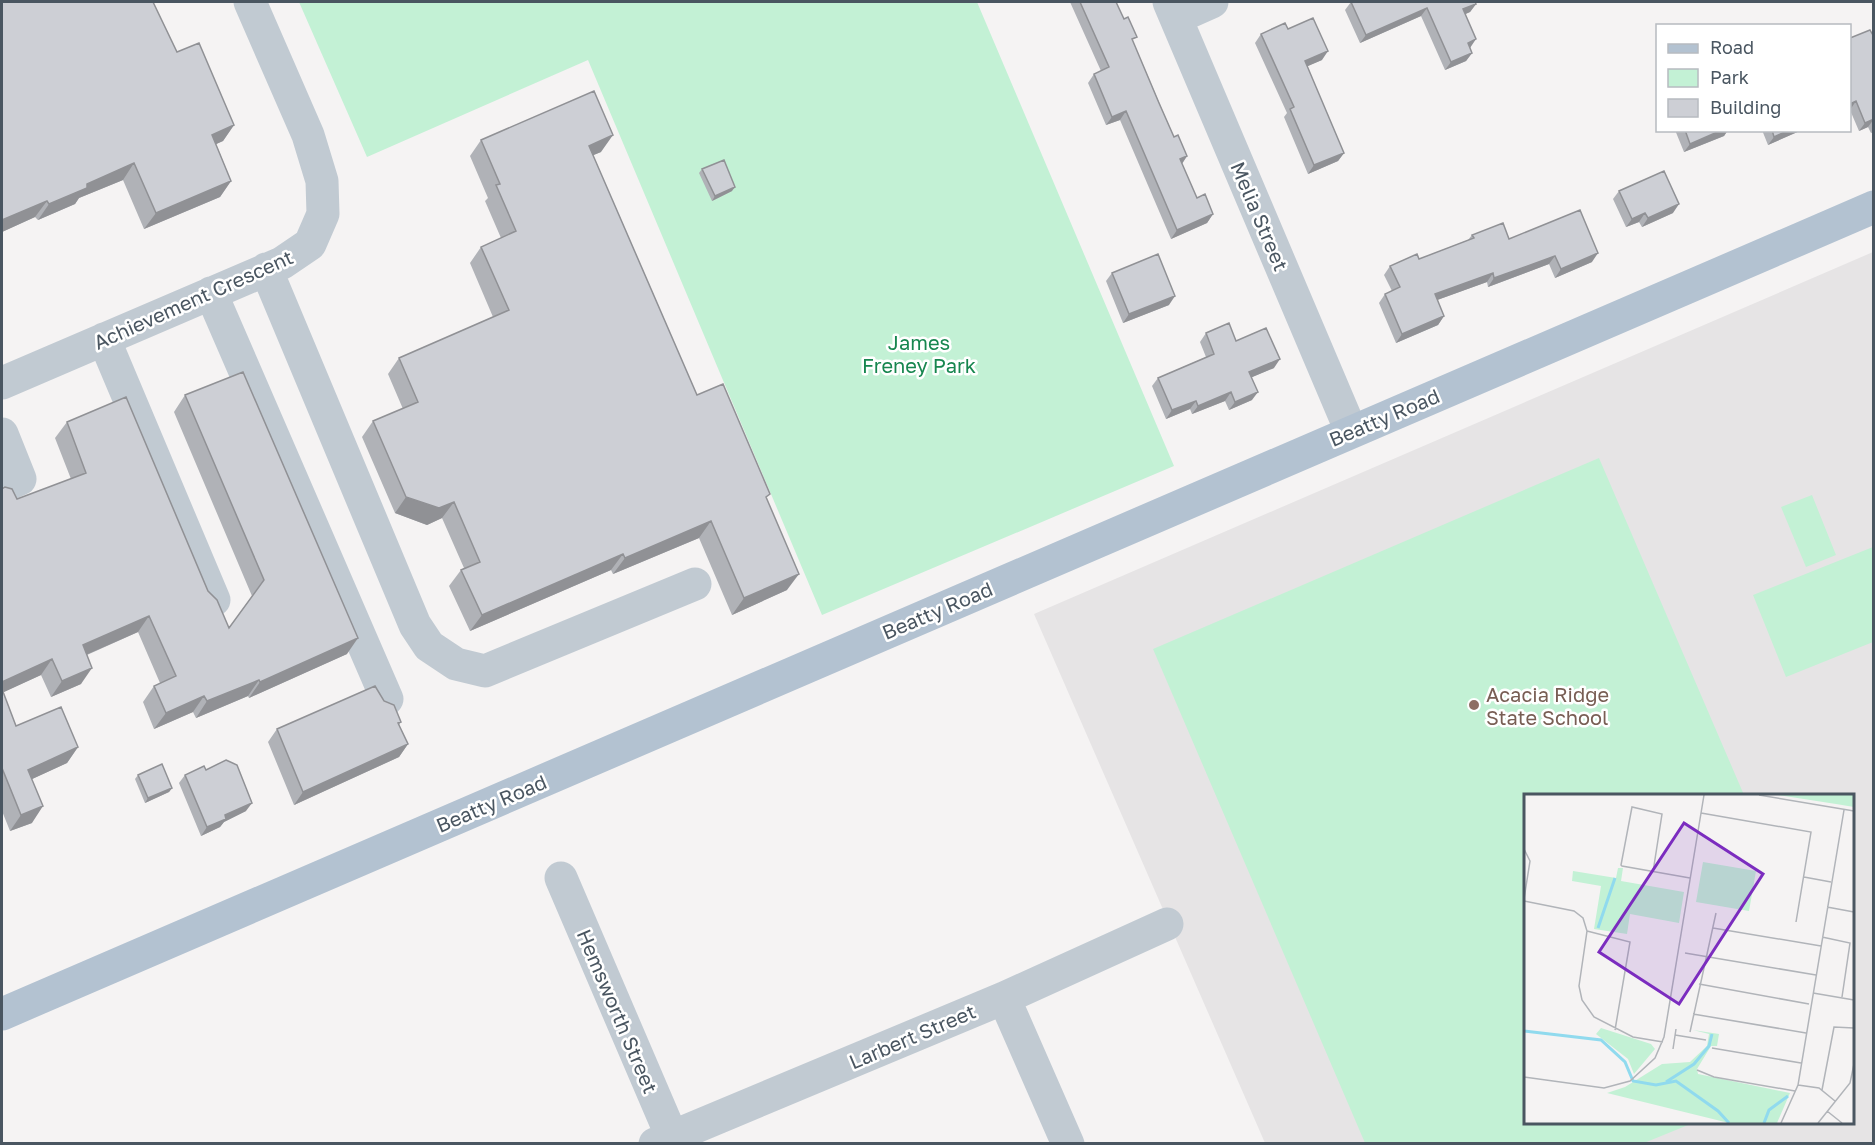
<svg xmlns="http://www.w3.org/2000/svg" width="1875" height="1145" viewBox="0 0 1875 1145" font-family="'Golos Text',sans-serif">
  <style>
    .education { fill: #e6e4e5; fill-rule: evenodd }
    .green { fill: #c3f1d5 }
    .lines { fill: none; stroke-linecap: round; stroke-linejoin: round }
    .minor { stroke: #c1cad2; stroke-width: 33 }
    .major { stroke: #b3c2d1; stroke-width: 33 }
    .wall { fill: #b0b2b7 }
    .shaded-wall { fill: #909195 }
    .building { fill: #cdcfd5; stroke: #909195; stroke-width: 1.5 }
    .education-dot { fill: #8d6e63; stroke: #fff; stroke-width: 2 }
    .labels { text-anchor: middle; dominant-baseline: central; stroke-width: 5; stroke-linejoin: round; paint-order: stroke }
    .street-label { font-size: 20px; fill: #4a5661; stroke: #fff }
    .park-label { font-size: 20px; fill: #17864f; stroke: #fff }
    .education-label { font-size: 20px; fill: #785e54; stroke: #fff; text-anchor: start }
    .inset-river { fill: none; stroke: #90daee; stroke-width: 3 }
    .inset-road { fill: none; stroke: #b1b4b9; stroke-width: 1.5 }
    .view { fill: #7b2cbf; fill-opacity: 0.15; stroke: #7b2cbf; stroke-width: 3 }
    .inset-edge { fill: none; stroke: #4a5661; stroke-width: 3 }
  </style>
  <rect width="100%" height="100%" fill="#f5f3f3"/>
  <!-- education -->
  <path class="education" d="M1873 252V1143H1265L1034 614ZM1526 796H1852V1122H1526Z"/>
  <!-- green -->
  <path class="green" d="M299 2H977L1174 466 822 615 588 60 367 157Z
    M1599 458 1744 795 1526 796V1122L1693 1123 1644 1143H1365L1153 649Z
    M1812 495 1836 555 1806 567 1781 507Z
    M1873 547V642L1786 677 1753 595Z"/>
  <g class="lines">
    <!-- minor -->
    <path class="minor" d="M1169 2 1351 431
      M1176 18 1212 2
      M266 269 415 625 429 646 456 664 485 671 695 584
      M211 293 387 699
      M104 339 214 600
      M2 383 282 263 310 244 323 214 322 181 308 135 250 2
      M2 434 20 479 2 487
      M561 878 675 1144
      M1004 998 1068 1144
      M655 1144 1004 998 1167 924"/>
    <!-- major -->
    <path class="major" d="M2 1014 1874 207"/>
  </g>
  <!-- wall -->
  <path class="wall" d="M2 2 177 52 234 125 223 141 216 144 231 181 220 197 144 229 123 180 79 198 75 204 38 220 35 217 2 232Z
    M1070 2H1116L1174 137 1187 156 1182 164 1197 198 1213 214 1207 223 1171 239 1120 120 1106 125 1088 83 1094 74 1101 71Z
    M1351 2 1476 4 1470 12 1465 14 1470 48 1472 53 1466 61 1445 70 1421 16 1360 43 1345 10Z
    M1288 29 1322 60 1307 66 1344 153 1338 161 1308 174 1284 117 1287 113 1255 43 1261 34Z
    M1874 37V132L1871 133 1868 127 1859 131 1850 110V38Z
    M1675 130H1728L1724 136 1684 152Z
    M1762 130H1802L1768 145Z
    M481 140 601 152 593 155 697 395 767 500 787 590 732 615 699 538 613 574 611 570 470 631 449 586 461 570 464 568 442 518 427 525 395 513 362 437 373 421 403 409 388 374 399 358 493 317 470 263 481 247 501 238 485 201 488 198 470 156Z
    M702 169 732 191 712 201 699 173Z
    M1619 191 1673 213 1642 227 1639 222 1626 227 1613 199Z
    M1472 235 1509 239 1592 262 1555 278 1549 264 1488 287 1487 282 1437 300 1444 316 1438 325 1396 343 1379 303 1385 294 1392 291 1384 275 1390 266 1419 259 1468 240Z
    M1112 273 1169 305 1123 323 1106 281Z
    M1206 333 1236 341 1274 368 1252 377V400L1229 410 1225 401 1192 414 1190 409 1166 419 1152 386 1158 378 1206 357 1200 342Z
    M185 395 347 654 249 698 248 696 196 718 193 712 154 729 143 702 154 686 160 683 138 632 87 655 81 684 51 697 41 675 3 692 16 726 78 747 67 763 32 779V823L10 831 2 811V489L17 499 71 479 55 438 67 422 208 591 229 628 252 596 174 412Z
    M384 701 401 722 399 725 408 744 399 757 294 805 268 742 277 729Z
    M206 770 246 811 224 822 220 827 201 836 179 783 185 775Z
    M138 775 172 788 169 792 145 803 135 779Z"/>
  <!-- shaded-wall -->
  <path class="shaded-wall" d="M1476 4 1470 12 1457 18 1463 9Z
    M1427 8 1421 16 1360 43 1366 35Z
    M1476 39 1470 48 1468 43Z
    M1328 51 1322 60 1299 70 1305 61Z
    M1472 53 1466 61 1445 70 1451 62Z
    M1856 101 1850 110V104Z
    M1126 111 1120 120 1106 125 1112 117Z
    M1874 119 1868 127 1859 131 1865 123Z
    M234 125 223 141 201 151 212 135Z
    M1722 130H1728L1724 136 1684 152 1690 144Z
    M1789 130H1802L1768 145 1774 137Z
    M613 135 601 152 577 162 589 146Z
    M1344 153 1338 161 1308 174 1314 165Z
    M1187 156 1181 165 1180 159Z
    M134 163 123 180 79 198 75 204 38 220 49 204 87 184Z
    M231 181 220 197 144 229 156 213Z
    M735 187 732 191 712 201 715 196Z
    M47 201 35 217 2 232V220Z
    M1679 204 1673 213 1642 227 1648 218Z
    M1645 213 1639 222 1626 227 1632 219Z
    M1213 214 1207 223 1171 239 1177 230Z
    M1598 253 1592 262 1555 278 1561 269Z
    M1555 256 1549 264 1488 287 1494 278Z
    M1493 273 1487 282 1429 303 1435 294Z
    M1175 296 1169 305 1123 323 1129 314Z
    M1444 316 1438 325 1396 343 1402 334Z
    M1280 359 1274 368 1243 381 1249 372Z
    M1231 392 1225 401 1192 414 1198 406Z
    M1258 392 1252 400 1229 410 1235 402Z
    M1196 401 1190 409 1166 419 1172 410Z
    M406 497 454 502 442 518 427 525 395 513Z
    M711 521 699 538 613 574 625 558Z
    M623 554 611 570 470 631 482 615Z
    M799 574 787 590 732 615 744 598Z
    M149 616 138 632 72 661 83 645Z
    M358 638 347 654 249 698 260 682Z
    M52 659 41 675 2 693V682Z
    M92 668 81 684 51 697 62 681Z
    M259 680 248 696 196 718 207 701Z
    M204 696 193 712 154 729 166 713Z
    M408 744 399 757 294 805 303 792Z
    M78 747 67 763 17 786 28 770Z
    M172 788 169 792 145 803 148 798Z
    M252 803 246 811 224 822 220 827 201 836 207 827 225 815Z
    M43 806 32 823 10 831 21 815Z"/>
  <!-- building -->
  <path class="building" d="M2 2H153L177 52 199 43 234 125 212 135 231 181 156 213 134 163 87 184V188L49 204 47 201 2 220Z
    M1080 2H1116L1124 19 1128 17 1137 37 1132 39 1159 103 1174 137 1178 135 1187 156 1180 159 1197 198 1205 194 1213 214 1177 230 1126 111 1112 117 1094 74 1109 67Z
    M1351 2H1475L1476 4 1463 9 1476 39 1468 43 1472 53 1451 62 1427 8 1366 35Z
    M1313 18 1328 51 1305 61 1344 153 1314 165 1290 109 1294 107 1261 34 1285 23 1288 29Z
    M1870 30 1874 37V119L1865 123 1856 101 1850 104V38Z
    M594 91 613 135 589 146 697 395 723 384 770 494 766 497 799 574 744 598 711 521 625 558 623 554 482 615 461 570 480 562 454 502 439 508 406 497 373 421 418 402 399 358 509 310 481 247 516 231 496 185 500 184 481 140Z
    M1685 130H1722L1690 144Z
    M1772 130H1789L1774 137Z
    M724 160 735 187 715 196 702 169Z
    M1664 171 1679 204 1648 218 1645 213 1632 219 1619 191Z
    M1580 210 1598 253 1561 269 1555 256 1494 278 1493 273 1435 294 1444 316 1402 334 1385 294 1400 287 1390 266 1417 254 1419 259 1474 238 1472 235 1503 223 1509 239Z
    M1158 254 1175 296 1129 314 1112 273Z
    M1229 323 1236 341 1266 328 1280 359 1249 372 1258 392 1235 402 1231 392 1198 406 1196 401 1172 410 1158 378 1214 354 1206 333Z
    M243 372 358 638 260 682 259 680 207 701 204 696 166 713 154 686 176 676 149 616 83 645 92 668 62 681 52 659 2 682V489L5 487 12 489 17 499 86 473 67 422 126 397 208 591 217 600 229 628 264 580 185 395Z
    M375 686 384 701 394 705 401 722 398 723 408 744 303 792 277 729Z
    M2 689 16 726 61 707 78 747 28 770 43 806 21 815 2 768Z
    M226 760 237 765 252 803 225 815 226 819 207 827 185 775 204 766 206 770Z
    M162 764 172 788 148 798 138 775Z"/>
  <!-- markers -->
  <circle class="education-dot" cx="1474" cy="705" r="6"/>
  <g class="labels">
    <!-- street labels -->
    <g class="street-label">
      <text transform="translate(1260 216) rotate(67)">Melia Street</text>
      <text transform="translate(193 299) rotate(-24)">Achievement Crescent</text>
      <text transform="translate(1384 417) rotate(-23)">Beatty Road</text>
      <text transform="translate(937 610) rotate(-23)">Beatty Road</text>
      <text transform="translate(491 803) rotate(-23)">Beatty Road</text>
      <text transform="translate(618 1011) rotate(67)">Hemsworth Street</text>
      <text transform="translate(912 1036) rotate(-23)">Larbert Street</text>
    </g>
    <!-- park labels -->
    <g class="park-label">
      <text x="919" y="342">James<tspan x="919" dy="23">Freney Park</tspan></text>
    </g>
    <!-- education labels -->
    <g class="education-label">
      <text x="1486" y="694">Acacia Ridge<tspan x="1486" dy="23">State School</tspan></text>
    </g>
  </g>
  <!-- overview -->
  <g transform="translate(1524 794)">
    <rect width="330" height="330" fill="#f5f3f3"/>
    <path d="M254 1H330V13L312 10ZM179 68 232 77 225 117 172 108ZM94 74H99L97 87 160 98 155 129 106 120 103 140 70 135 77 92 48 87 49 77 92 84ZM77 234 127 250 131 255 110 280 104 265 72 240ZM169 236 195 240 193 252H187L173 275 174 280 266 299 253 329H205L83 299 101 293 138 270 166 268 183 252 185 240Z" fill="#c3f1d5"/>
    <path class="inset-river" d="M74 134 91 84M0 237 77 246 101 268 109 287 132 291 152 287 194 317 205 329M142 288 170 270 185 252 188 240M240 329 245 316 264 302"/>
    <path class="inset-road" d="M235 1 330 17M177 19 287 38 272 128M0 55 6 67 0 105M129 78 138 20 108 13 97 71 98 72 166 84M280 83 307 88M0 107 50 117 59 124 63 137 55 192 58 206 70 223 109 243 139 248M303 113 330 118M189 134 297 152M63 137 106 148 91 236M298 143 326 149 318 203M161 159 292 181M175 190 285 210M289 199 330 206M169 220 282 239M166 238 192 119M151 241 182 246M188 254 277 269M149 255 152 235M173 276 190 283 271 297M0 283 80 294 106 287 131 264 140 243 180 1M274 291 295 294 311 307M298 296 310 233 330 234M303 317 318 329M257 329 274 291 320 16M294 329 326 289 330 270"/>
    <path class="view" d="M160 29 239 80 155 210 75 158Z"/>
    <rect width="330" height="330" class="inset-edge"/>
  </g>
  <!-- border -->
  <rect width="1875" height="1145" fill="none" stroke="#4a5661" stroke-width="6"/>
  <!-- legend -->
  <rect x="1656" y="24" width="195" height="108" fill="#ffffff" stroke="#b7bbc0" stroke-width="1.5"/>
  <rect x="1668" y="44" width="30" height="9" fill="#b3c2d1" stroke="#b7bbc0" stroke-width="1.5"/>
  <text x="1710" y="54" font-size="18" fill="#4a5661">Road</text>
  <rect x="1668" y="69" width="30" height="18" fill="#c3f1d5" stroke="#b7bbc0" stroke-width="1.5"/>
  <text x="1710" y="84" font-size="18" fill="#4a5661">Park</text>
  <rect x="1668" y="99" width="30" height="18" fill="#cdcfd5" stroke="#b7bbc0" stroke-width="1.5"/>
  <text x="1710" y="114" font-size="18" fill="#4a5661">Building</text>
</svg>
